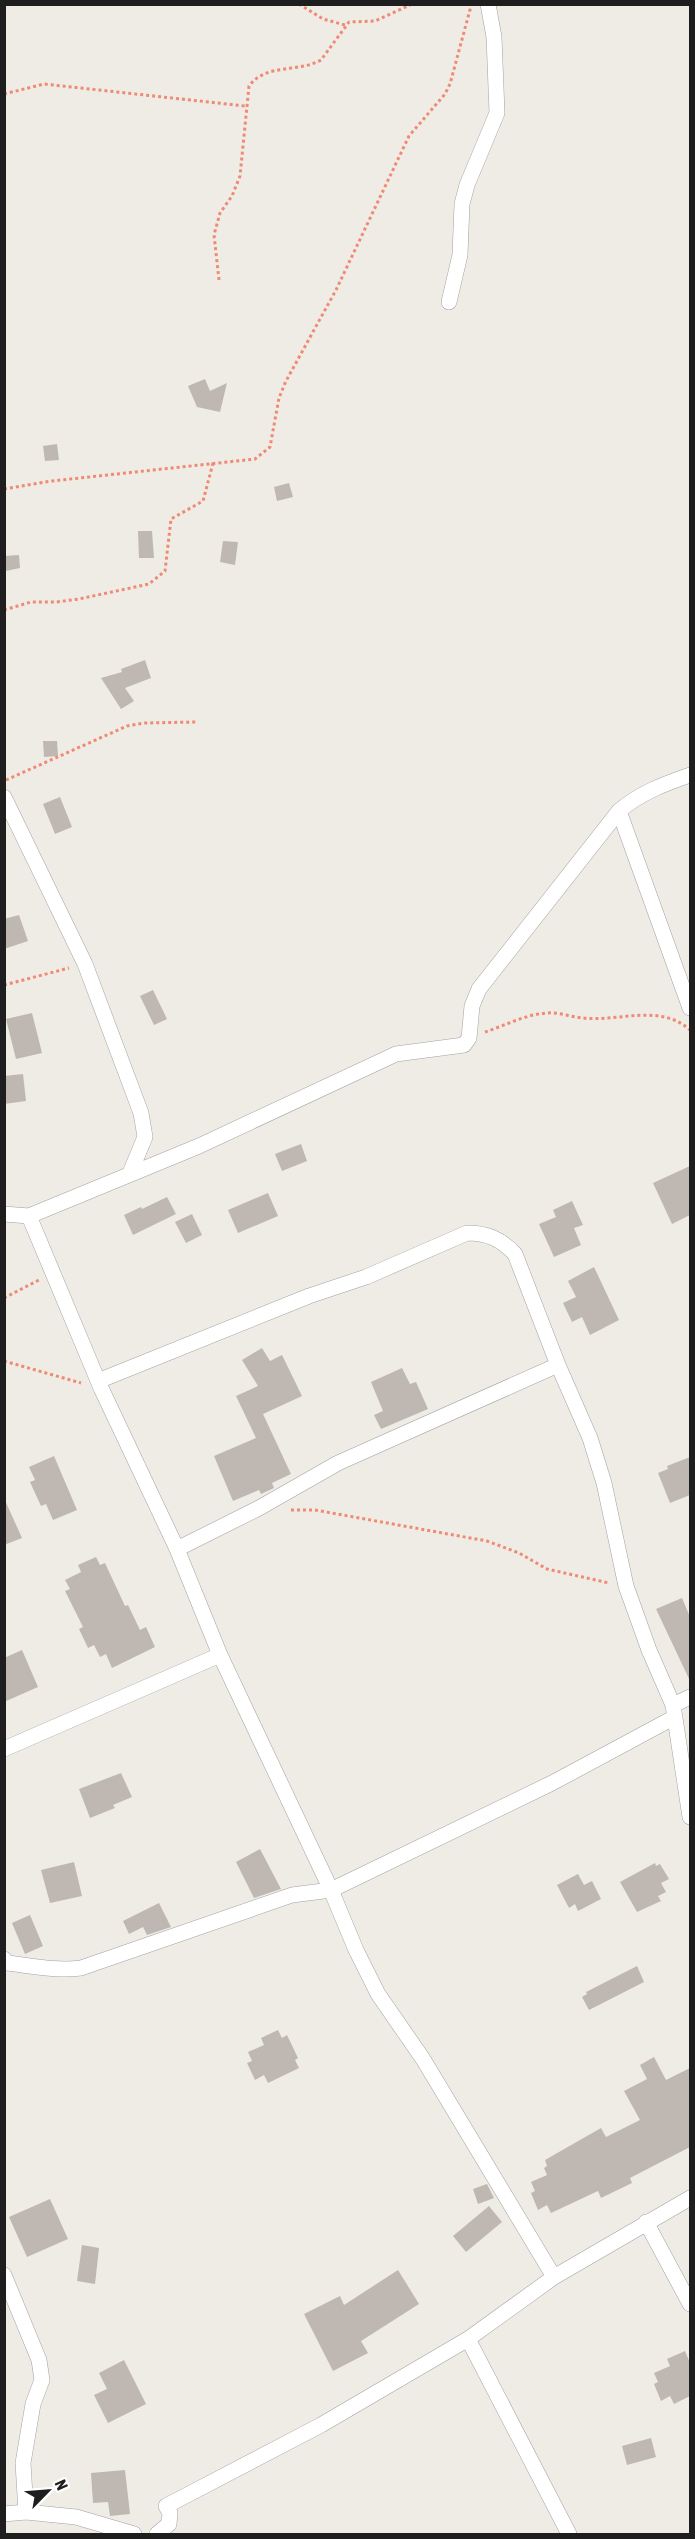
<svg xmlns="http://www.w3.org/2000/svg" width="695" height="2539" viewBox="0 0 695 2539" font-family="'Asap Condensed',sans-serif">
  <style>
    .building { fill: #bfb8b2 }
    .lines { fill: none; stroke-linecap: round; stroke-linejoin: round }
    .minor-casing { stroke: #a2a2a2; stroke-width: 16 }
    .path { stroke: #f08a74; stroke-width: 3; stroke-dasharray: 3 3; stroke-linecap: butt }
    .minor { stroke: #fff; stroke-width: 15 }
  </style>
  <rect width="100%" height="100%" fill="#eeece5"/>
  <!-- building -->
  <path class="building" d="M205 379 210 391 227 383 220 412 197 407 188 386Z
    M57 444 59 460 45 461 43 446Z
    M289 483 293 497 277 501 274 487Z
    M138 531H152L154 558H139Z
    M223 541 238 542 235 565 220 562Z
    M19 555 20 568 6 571 4 556Z
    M145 660 151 678 125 688 134 701 121 709 101 678 122 672 121 669Z
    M43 741H57L58 756 44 757Z
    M60 797 72 827 55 834 43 804Z
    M19 915 28 941 4 949V919Z
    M153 990 167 1019 154 1025 140 996Z
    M32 1013 42 1053 16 1059 6 1019Z
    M23 1074 26 1101 4 1104V1076Z
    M301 1144 307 1161 282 1171 275 1154Z
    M690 1166V1215L672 1224 653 1183Z
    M268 1193 278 1216 238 1233 228 1210Z
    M167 1197 176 1214 133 1235 124 1215 141 1207 142 1209Z
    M572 1201 583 1225 574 1228 581 1245 554 1257 539 1224 556 1217 553 1210Z
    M192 1214 202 1235 186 1243 175 1222Z
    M594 1267 619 1320 590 1335 582 1317 572 1322 563 1303 576 1297 568 1281Z
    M262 1348 270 1361 282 1355 302 1396 263 1414 291 1474 272 1483 274 1488 261 1494 259 1490 233 1501 214 1456 256 1438 236 1396 258 1386 242 1360Z
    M402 1368 410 1384 416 1382 428 1409 381 1429 374 1415 383 1411 371 1382Z
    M54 1456 77 1510 53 1520 46 1504 41 1506 30 1482 35 1480 29 1467Z
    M690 1457V1495L670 1503 658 1473 668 1469 667 1466Z
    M4 1498 22 1538 4 1545Z
    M96 1557 100 1565 105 1563 125 1606 128 1605 140 1630 146 1627 155 1647 112 1668 106 1654 100 1657 94 1645 88 1648 79 1629 83 1627 65 1591 70 1589 65 1580 81 1572 78 1565Z
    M682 1598 690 1617V1681L656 1609Z
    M22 1650 38 1687 4 1702V1658Z
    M121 1773 132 1797 113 1805 115 1808 90 1818 79 1789Z
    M260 1849 281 1889 254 1898 236 1862Z
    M74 1862 82 1896 50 1903 41 1870Z
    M655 1863 656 1866 660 1864 669 1879 661 1883 666 1892 658 1896 661 1901 637 1912 620 1882Z
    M578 1874 584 1885 592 1881 601 1899 578 1911 575 1904 569 1908 557 1885Z
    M159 1903 171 1927 147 1935 143 1927 129 1934 123 1921Z
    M30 1915 43 1946 25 1954 12 1923Z
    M637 1966 644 1982 589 2010 582 1997 587 1994 586 1992Z
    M278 2030 282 2038 287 2035 298 2058 295 2060 299 2068 268 2083 264 2075 255 2080 247 2063 252 2061 248 2052 264 2045 261 2038Z
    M654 2057 666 2080 690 2068V2147L630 2178 632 2183 601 2198 598 2191 551 2213 547 2205 538 2210 531 2193 535 2191 531 2182 547 2175 544 2168 547 2166 545 2160 601 2128 606 2137 640 2120 624 2091 647 2079 640 2065Z
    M487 2184 494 2198 478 2204 473 2189Z
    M50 2199 68 2239 27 2257 9 2217Z
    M489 2206 502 2222 466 2252 453 2236Z
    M82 2245 99 2248 95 2284 77 2281Z
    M398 2270 419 2304 361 2341 368 2353 333 2371 304 2314 340 2296 344 2305Z
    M685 2351 690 2363V2396L674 2404 670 2396 661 2401 654 2384 658 2382 654 2373 670 2366 667 2359Z
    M124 2360 146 2404 108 2423 94 2395 107 2389 99 2373Z
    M651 2438 656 2457 627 2465 622 2446Z
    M125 2470 130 2514 110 2516 108 2502 93 2503 91 2473Z"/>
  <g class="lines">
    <!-- minor casing -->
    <g class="minor-casing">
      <path id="minor" d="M449 302 460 255 462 204 467 185 497 113 494 37 488 4
        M4 797 85 964 141 1113 145 1137 130 1173
        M619 811 690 1008
        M4 1214 29 1216 199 1146 396 1054 464 1045 469 1038 472 1006 479 989 619 811C640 793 664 784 690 775
        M29 1216 101 1388 177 1549 220 1655 331 1890 356 1950 378 1994 423 2059 554 2277
        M98 1381 309 1296 366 1277 467 1233C487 1233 501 1239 515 1254L558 1365 590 1438 604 1483 626 1586 649 1650 673 1705 690 1817
        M177 1549 259 1508 338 1463 558 1365
        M673 1705 690 1697
        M4 1749 220 1655
        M4 1959 7 1963C32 1966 57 1971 81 1968L292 1895 331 1890 552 1783 673 1718
        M646 2222 690 2304
        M4 2275 39 2360 42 2380 33 2404 23 2463 26 2512
        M468 2339 569 2534
        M4 2514 26 2512 76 2517 134 2534
        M157 2534 169 2524 170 2513 166 2506 321 2425 468 2339 554 2277 690 2198"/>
    </g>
    <!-- path -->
    <path class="path" d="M299 4 323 19 345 25
      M4 94 44 84 245 106
      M219 280 214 235 220 213 232 196 240 176 249 86C266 63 298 73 321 60L349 22 375 21 412 4
      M4 489 52 481 255 459 270 447 279 398 286 381 336 290 409 136 445 94 450 84 471 6
      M4 610 31 602H56L79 599 149 584 165 571 171 519 203 501 213 463
      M6 780 127 726 144 723 196 722
      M4 985 69 968
      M485 1032C504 1026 526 1014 547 1013 559 1012 571 1017 583 1018 619 1022 660 1003 690 1030
      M4 1298 39 1280
      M4 1361 81 1383
      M291 1510H315L487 1541 519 1553 547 1569 609 1583"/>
    <!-- minor -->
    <use href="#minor" class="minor"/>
  </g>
  <!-- border -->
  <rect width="695" height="2539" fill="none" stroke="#1e1e1e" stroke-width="12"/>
  <!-- north arrow -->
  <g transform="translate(48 2491) rotate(65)" stroke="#ffffff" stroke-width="4.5" paint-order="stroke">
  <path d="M0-4.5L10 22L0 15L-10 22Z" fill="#1e1e1e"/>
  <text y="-9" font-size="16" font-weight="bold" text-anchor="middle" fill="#1e1e1e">N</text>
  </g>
</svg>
